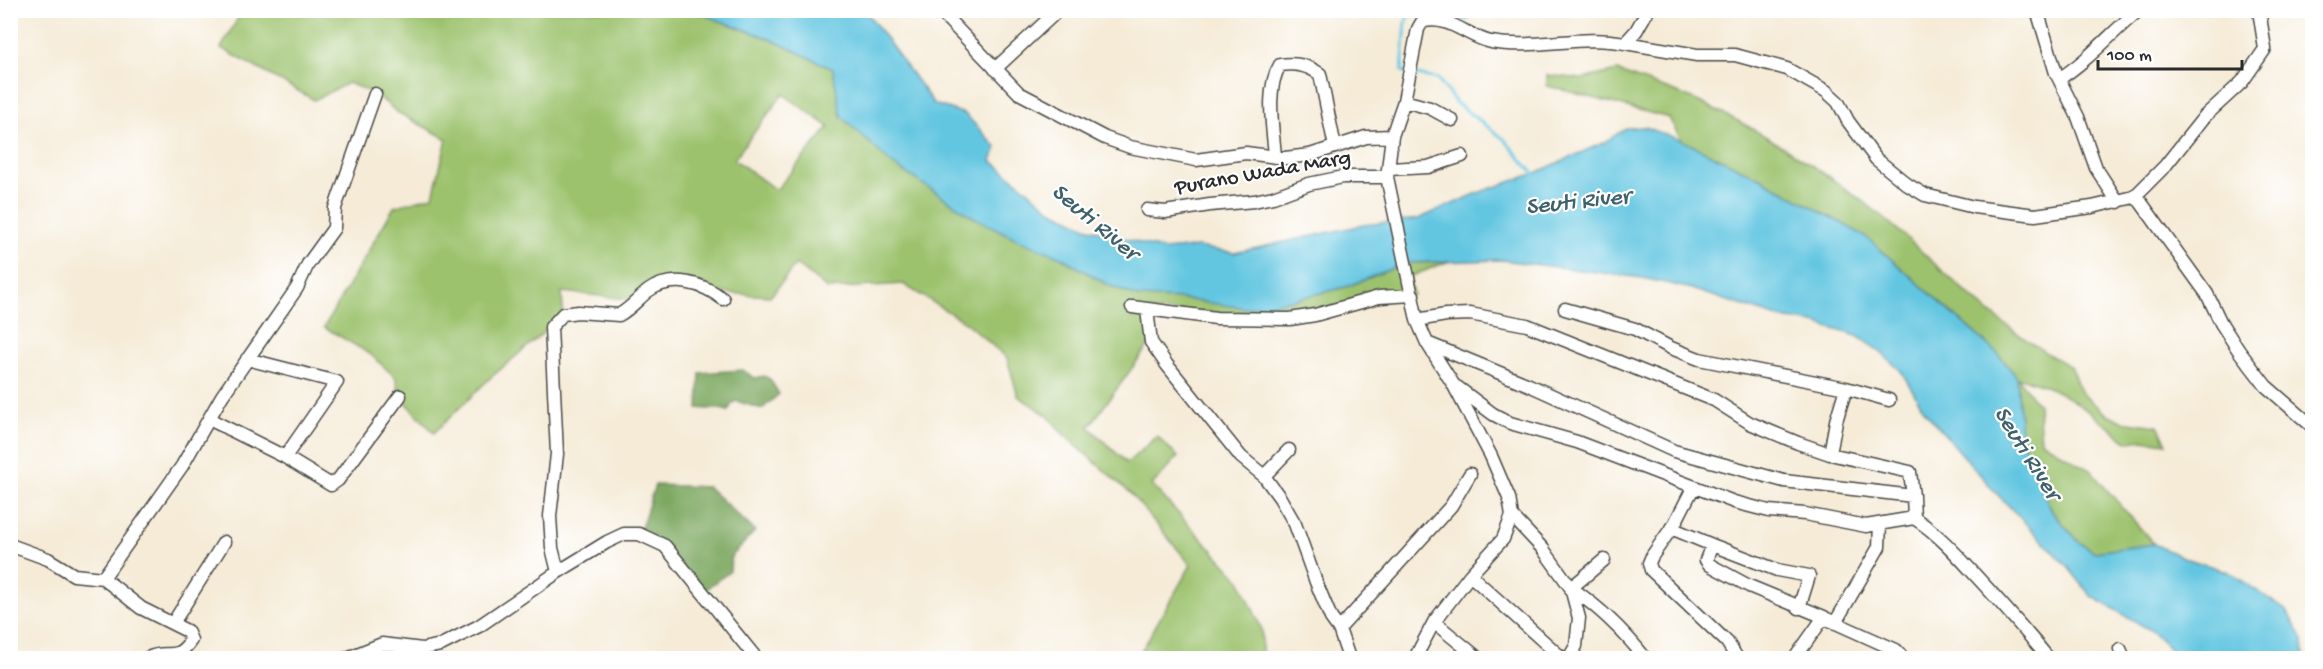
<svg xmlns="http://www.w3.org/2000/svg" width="2323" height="669" viewBox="0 0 2323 669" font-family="'Gochi Hand',sans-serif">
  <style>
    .green { fill: #9cc26d; stroke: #64764c; stroke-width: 1.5; fill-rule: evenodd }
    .forest { fill: #7da860; stroke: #546a46; stroke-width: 1.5 }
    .water { fill: #63c6e1; stroke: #477886; stroke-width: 1.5 }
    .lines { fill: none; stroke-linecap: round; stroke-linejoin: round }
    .stream { stroke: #63c6e1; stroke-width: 3 }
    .minor-casing { stroke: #494845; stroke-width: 15 }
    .minor { stroke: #fff; stroke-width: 12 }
    .labels { text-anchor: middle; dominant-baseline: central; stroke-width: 4.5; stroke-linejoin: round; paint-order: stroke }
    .street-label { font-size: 22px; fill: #2b2b2b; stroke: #fff }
    .water-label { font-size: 24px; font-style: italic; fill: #3f616b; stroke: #fff }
  </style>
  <rect width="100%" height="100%" fill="#fff"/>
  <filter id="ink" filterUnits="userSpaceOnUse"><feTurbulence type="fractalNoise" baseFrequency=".0167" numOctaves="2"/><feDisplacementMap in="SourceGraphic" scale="12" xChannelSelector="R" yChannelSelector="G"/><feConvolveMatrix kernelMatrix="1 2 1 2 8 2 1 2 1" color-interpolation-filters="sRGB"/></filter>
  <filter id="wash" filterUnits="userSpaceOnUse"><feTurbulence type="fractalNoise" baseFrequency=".008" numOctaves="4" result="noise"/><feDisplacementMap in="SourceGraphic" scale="24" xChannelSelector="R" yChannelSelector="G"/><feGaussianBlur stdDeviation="1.35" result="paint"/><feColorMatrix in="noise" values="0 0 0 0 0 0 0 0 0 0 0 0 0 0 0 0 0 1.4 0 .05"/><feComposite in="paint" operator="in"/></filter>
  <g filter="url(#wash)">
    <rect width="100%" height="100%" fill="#f5ebd7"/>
    <!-- green -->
    <path class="green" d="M242 11H693L768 38 834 69 841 116 1061 257 1108 285 1138 297 1292 300 1346 287 1406 263 1447 262 1409 277 1413 295 1315 315 1147 311 1151 342 1089 427 1127 463 1157 436 1178 457 1152 485 1240 580 1262 630V658H1137L1191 565 1130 493 1064 435 1047 415 1018 396 1007 358 965 322 903 284 827 289 796 264 771 296 725 293 683 282 638 300 562 292 563 314 549 328 488 380 434 433 400 396 396 378 370 354 324 327 394 207 433 196 447 139 397 112 375 94 348 83 314 100 221 48ZM783 94 829 127 776 190 734 159Z
      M1617 71C1639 80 1663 87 1685 96 1749 122 1810 162 1865 203 1898 227 1926 257 1957 284 1992 316 2030 345 2071 367L2080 392 2104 412 2121 421 2158 426 2167 443 2143 440 2128 442C2097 418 2057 383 2018 378L2038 405 2041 441 2090 470 2154 544 2095 552 2080 543 2053 513 2029 460 2021 436 2017 377 1997 353 1865 236 1760 178 1681 140 1669 118 1547 86V75L1582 79Z"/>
    <!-- forest -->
    <path class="forest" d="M743 370 754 378 764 376 770 379 779 394 762 409 736 401 732 404 728 411C718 407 708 410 698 408L700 373Z
      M655 485 708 487 755 531 731 557 730 571 702 592 665 546 639 534Z"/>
    <!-- water -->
    <path class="water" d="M693 11H866L934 104 965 114 997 148 991 160 1053 211 1086 227 1164 250 1197 247 1234 253 1363 225 1418 219 1480 192 1533 174 1605 142 1626 128 1645 127 1681 140 1760 178 1865 236 1997 353 2017 377 2021 436 2029 460 2053 513 2080 543 2095 552 2154 544 2185 558 2229 572 2287 611 2303 640 2304 658H2179L2152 631 2091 596 2068 567 1997 494 1926 413 1901 371 1879 351 1857 336 1814 323 1781 318 1688 288 1643 278 1502 260 1406 263 1346 287 1292 300 1245 308 1182 299 1138 297 1108 285 1061 257 1025 243 975 218 892 164 841 116 833 69 768 38Z"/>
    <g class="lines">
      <!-- stream -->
      <path class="stream" d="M1405 72 1402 71 1406 22 1410 15C1430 8 1447 14 1467 20L1474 10
        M1411 74 1438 79 1456 103 1504 139 1535 175"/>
    </g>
  </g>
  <g filter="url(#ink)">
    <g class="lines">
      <!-- minor casing -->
      <g class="minor-casing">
        <path id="minor" d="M939 10 1019 93 1105 138 1130 147 1196 160 1246 153 1285 158 1310 155 1366 137 1392 136
          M2037 10 2056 73 2078 117 2096 168 2118 202
          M1625 43 1697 55H1735L1787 69 1826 91 1838 102 1848 121 1876 159 1908 185 1925 195 1974 207 2035 215 2092 207 2134 197 2140 201 2207 294 2221 323 2239 351 2266 386 2312 426
          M995 69 1054 14 1051 10
          M2059 79C2090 59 2111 33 2139 10
          M1404 101 1430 108 1452 120
          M1275 156C1273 129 1265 89 1280 65 1296 63 1307 65 1320 74L1335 147
          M1388 169 1428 167 1462 156
          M2134 197 2165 166 2205 116 2242 82 2265 49 2259 10
          M1147 210 1165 212 1210 205 1254 201 1273 197 1309 184 1343 177H1387
          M1132 307 1216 318 1290 319 1315 315 1379 297 1413 295
          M1565 309 1635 329 1671 348 1699 359 1846 388 1889 400
          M1147 310 1151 342 1167 365 1241 457 1264 476 1280 498 1295 524 1316 582 1331 618 1339 629 1349 658
          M1417 320 1446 315 1470 314 1527 325 1714 400 1750 423 1798 443 1830 454 1910 472 1913 496
          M1427 343 1529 385 1674 451 1784 481 1913 496 1914 518
          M247 359 337 382 285 457
          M1457 387 1493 414 1510 423 1577 442 1734 502 1769 511 1805 514 1866 526 1914 518C1939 534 1958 556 1978 578 2002 604 2026 631 2048 658
          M209 419 285 457 331 485 338 480 400 396
          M1830 454 1836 421 1846 388
          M1264 476 1289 450
          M1693 488 1675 523 1652 556 1649 563 1651 570 1727 642 1737 658
          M1671 528 1712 545 1706 560 1710 565 1749 586 1824 617 1795 658
          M10 545 48 559 74 575 103 578 141 608 187 631 191 640C175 664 168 648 148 658
          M1712 545 1777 570 1809 576 1799 608
          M1604 560 1571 588C1600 608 1623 630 1645 658
          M558 572 552 548 550 516 557 454 551 327 563 314 578 312 619 315C630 309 638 299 648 291 672 274 703 283 723 299
          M1470 575 1562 658
          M103 578 182 466 222 396 297 288 308 264 334 228 335 208 375 94
          M1827 619 1896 650 1903 658
          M1434 622 1478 658
          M173 623 224 542
          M1835 623 1879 547 1880 524
          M1339 629 1451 506 1470 474
          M2120 649 2124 658
          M347 658 382 644 422 649 441 645 479 626 558 572 607 542 624 534H639L665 546 756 658
          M1415 658 1434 622 1470 575 1503 539 1512 516
          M1569 658 1576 646 1579 618 1571 588 1543 549 1512 516 1509 498 1491 456 1453 384 1427 343 1417 320 1387 177 1392 136 1404 101 1418 29 1422 22C1448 14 1467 37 1491 42 1536 50 1581 34 1625 43L1636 31 1648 10"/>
      </g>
      <!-- minor -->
      <use href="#minor" class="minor"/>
    </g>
  </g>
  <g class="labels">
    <!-- street labels -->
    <g class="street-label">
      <text transform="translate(1263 174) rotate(-10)">Purano Wada Marg</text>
    </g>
    <!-- water labels -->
    <g class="water-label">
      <text transform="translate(1578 203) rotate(-6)">Seuti River</text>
      <text transform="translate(1094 223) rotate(40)">Seuti River</text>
      <text transform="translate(2026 454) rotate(58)">Seuti River</text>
    </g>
  </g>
  <!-- margin -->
  <rect width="2323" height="669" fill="none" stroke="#fff" stroke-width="36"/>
  <!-- scale -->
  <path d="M2098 60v9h144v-9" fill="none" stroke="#2b2b2b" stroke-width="3"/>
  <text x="2107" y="60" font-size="18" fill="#2b2b2b" stroke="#ffffff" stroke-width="4.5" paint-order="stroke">100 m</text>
</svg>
